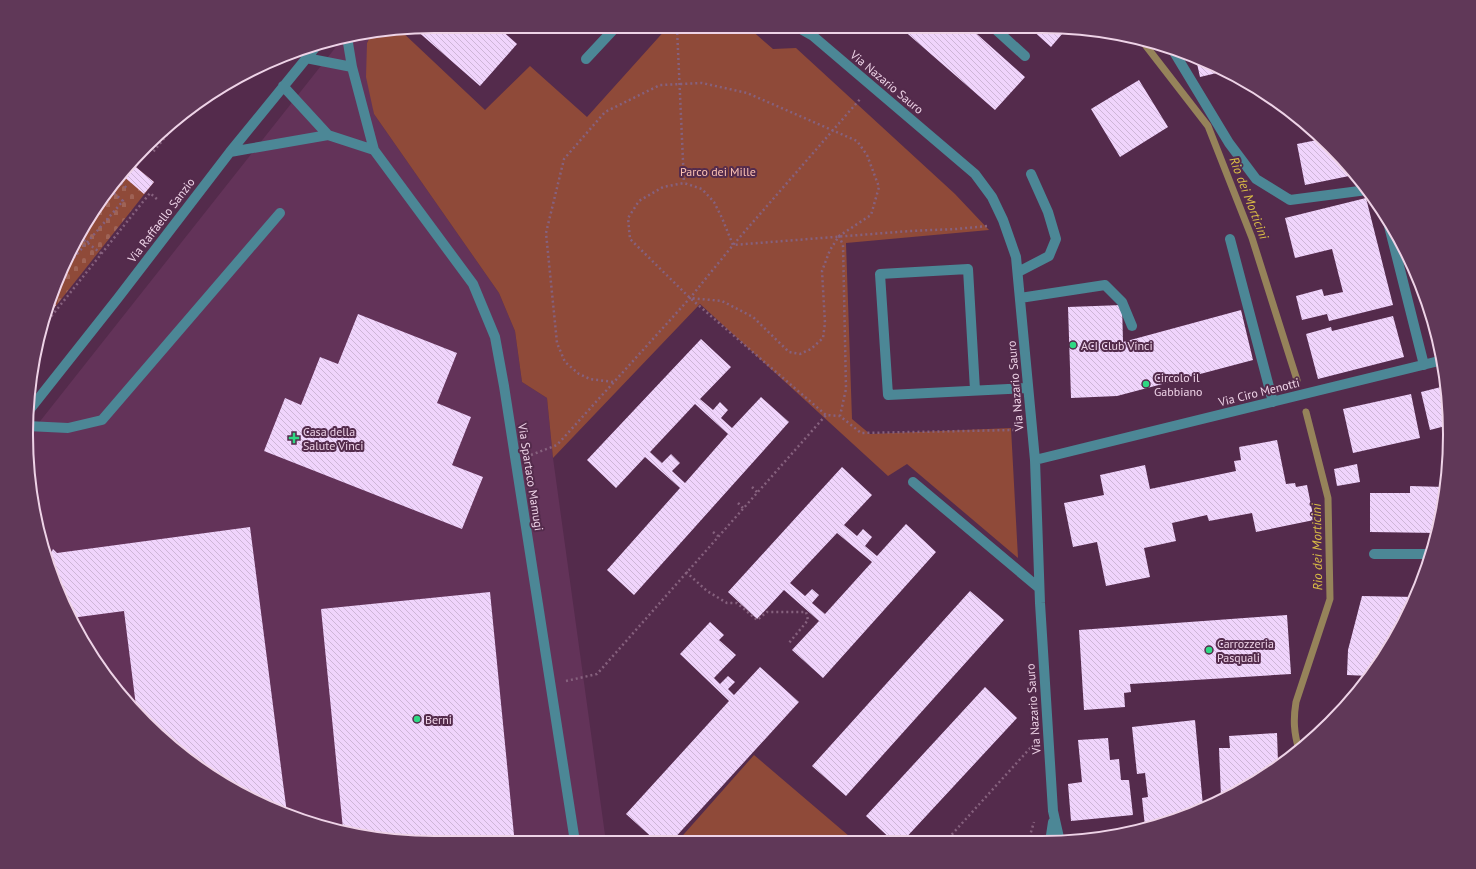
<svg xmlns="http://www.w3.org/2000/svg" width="1476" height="869" viewBox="0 0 1476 869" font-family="'PT Sans',sans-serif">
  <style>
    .built { fill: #633359 }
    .cemetery { fill: url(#cemetery-stones) }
    .park { fill: #8f4a39 }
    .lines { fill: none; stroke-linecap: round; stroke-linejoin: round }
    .stream { stroke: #96835a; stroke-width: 7 }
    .building { fill: url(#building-back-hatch); fill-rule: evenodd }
    .path { stroke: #86617e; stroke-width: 2.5; stroke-dasharray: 2 3; stroke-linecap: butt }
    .minor { stroke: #4c8796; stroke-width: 10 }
    .poi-dot { fill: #2fd883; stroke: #542b4c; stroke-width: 1.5 }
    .labels { text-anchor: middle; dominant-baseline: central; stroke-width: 4; stroke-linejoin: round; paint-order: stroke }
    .street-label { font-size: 12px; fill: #eed3e7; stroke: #542b4c }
    .park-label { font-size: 12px; fill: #fdc3b4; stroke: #542b4c }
    .poi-label { font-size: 12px; fill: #eed3e7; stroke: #542b4c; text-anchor: start }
    .water-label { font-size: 13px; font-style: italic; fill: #dbbe45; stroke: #542b4c }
    .rim { fill: none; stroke: #eed3e7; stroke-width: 2 }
  </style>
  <defs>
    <pattern id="cemetery-stones" width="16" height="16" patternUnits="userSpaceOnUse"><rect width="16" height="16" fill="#8f4a39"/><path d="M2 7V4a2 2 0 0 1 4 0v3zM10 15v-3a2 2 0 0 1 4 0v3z" fill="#9f6356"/></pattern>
    <pattern id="building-back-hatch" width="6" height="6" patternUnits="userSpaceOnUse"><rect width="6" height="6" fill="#f0d4fc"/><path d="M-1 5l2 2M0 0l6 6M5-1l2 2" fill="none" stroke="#ceb6d7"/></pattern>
  </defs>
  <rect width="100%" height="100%" fill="#542b4c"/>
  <!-- built -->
  <path class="built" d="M373 31 367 43 374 114 499 293 515 331 522 382 547 398 553 458 606 842H408L303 821 207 774 146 724 110 683 81 639 48 566 34 514 26 439 343 38Z"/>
  <!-- cemetery -->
  <path class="cemetery" d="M131 163 154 182 44 321 48 303 95 207Z"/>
  <!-- park -->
  <path class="park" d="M667 28H749L773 49 796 48 955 194 989 230 846 243 852 419 870 434 1011 428 1018 558 907 464 888 476 700 304 553 458 547 398 522 382 515 331 499 293 374 114 366 77 367 43 373 31 381 30 399 29 485 110 530 66 587 117Z
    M754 755 856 842H677Z"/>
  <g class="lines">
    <!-- stream -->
    <path class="stream" d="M1143 42 1208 126 1252 238 1297 380
      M1299 750C1294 733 1293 720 1296 702L1330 599 1328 498 1306 412"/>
  </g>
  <!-- building -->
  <path class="building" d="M969 27 1025 77 995 110 901 28Z
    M1029 27H1068L1051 47Z
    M415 29H500L517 44 480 86Z
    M1196 59 1216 69 1221 72 1200 77Z
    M1139 80 1168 127 1120 157 1091 109Z
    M1322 139 1331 146 1354 175 1305 185 1297 144Z
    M131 163 154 182 144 194 122 175Z
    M1366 198 1393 305 1329 321 1327 314 1302 320 1296 296 1322 289 1324 296 1343 292 1332 249 1295 258 1285 218Z
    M49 300 56 305 44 321 48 303Z
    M1122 305 1123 342 1241 310 1253 360 1117 396 1071 398 1068 307Z
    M1427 305 1440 348 1436 349 1423 306Z
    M358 314 457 353 437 403 471 417 452 465 483 477 462 529 264 451 285 398 301 405 320 357 338 364Z
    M1393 316 1404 357 1318 379 1306 334 1331 327 1332 331Z
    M701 339 731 367 700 399 713 410 720 402 728 410 721 418 732 428 761 397 789 422 634 595 607 570 680 488 645 457 616 488 587 460ZM695 404 728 434 685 483 672 471 680 463 671 454 662 463 650 452Z
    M1445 386 1449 425 1430 430 1421 392Z
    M1411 394 1420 438 1353 453 1343 409Z
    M1277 440 1286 484 1295 483 1296 487 1307 485 1314 520 1256 532 1252 513 1209 521 1207 515 1172 523 1176 541 1144 548 1150 577 1106 586 1097 542 1073 547 1064 503 1104 495 1100 475 1145 465 1150 489 1236 471 1234 461 1241 460 1239 447Z
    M1357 464 1360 482 1337 486 1334 469Z
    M842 467 872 495 844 525 857 536 863 529 872 537 865 546 877 556 906 524 936 552 823 678 792 650 819 621 784 590 757 619 728 592ZM837 533 872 562 825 614 812 603 819 595 812 589 805 596 790 583Z
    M1410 486 1445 487 1442 514 1437 533 1370 532V493H1410Z
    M250 527 283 783 287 813 207 774 146 724 137 714 124 611 71 618 46 561 53 549 57 553Z
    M970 591 1004 620 846 796 812 766Z
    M490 592 514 835 518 842H408L343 829 321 609Z
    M1362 596 1416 597 1381 662 1369 676 1347 675 1348 650Z
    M1287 615 1291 674 1130 684 1131 692 1124 693 1125 707 1084 710 1079 630Z
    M710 622 724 635 719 640 736 655 714 678 720 684 728 676 735 682 728 689 734 695 760 667 799 702 671 842H657L626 814 729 701 680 654Z
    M985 687 1017 718 902 842H894L866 816Z
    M1195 720 1203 806 1154 826 1145 827 1142 798 1148 797 1145 773 1137 774 1132 727Z
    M1277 733 1278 762H1282L1246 788 1221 798 1219 748H1230L1229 736Z
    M1108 738 1110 760 1119 759 1121 780H1129L1133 815 1071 821 1068 784 1082 782 1078 740Z"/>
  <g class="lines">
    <!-- path -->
    <path class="path" d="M677 28 684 183
      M146 146 153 152 188 109
      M117 180 128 189
      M987 226 956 229 910 231 733 245 722 218 714 202 702 189 684 183 663 187 639 201 628 218 630 239 690 298 826 415 840 416 861 433 1015 430
      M839 236 843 245 846 389 840 416
      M80 237 102 254
      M64 269 123 201 110 190
      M42 328 150 193 158 200
      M613 382 590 379 579 374 565 362 557 343 546 233 564 159 605 112 660 85 702 83 747 93 857 141 867 155 879 187 871 215 839 236 830 250 822 271 825 323 823 338 811 349 800 354 789 352 753 317 722 301 690 298
      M531 455 557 445 690 298 733 245 861 98
      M752 487 757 492
      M738 503 743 508
      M713 532 718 536
      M686 572 707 591 727 603H737L757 620 767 612H806L808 620 789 643
      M566 681 597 674 826 415
      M945 842 1032 746
      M1028 842 1034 822"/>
    <!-- minor -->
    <path class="minor" d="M993 27 1025 56
      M799 28 813 36 975 174 992 197 1003 220 1016 257 1035 460 1040 603 1053 811 1060 842
      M347 37 352 67 374 150 473 284 495 337 504 386 575 842
      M1171 47 1229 143 1256 179 1290 200 1367 190
      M306 58 352 67
      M586 59 614 29
      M283 86 328 135
      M230 152 328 135 374 150
      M1387 218 1424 365
      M1230 239 1273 402
      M1018 272 1049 256 1056 239 1048 212 1031 174
      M1020 298 1105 285 1122 302 1132 326
      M975 390 968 269 880 274 888 395 1028 388
      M27 413 118 298 230 152 318 44
      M27 426 68 428 102 420 280 213
      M1035 460 1443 360
      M913 482 1039 588
      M1374 554H1430
      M1050 842 1053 822"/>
  </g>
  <!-- markers -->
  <g class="poi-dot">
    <circle cx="1073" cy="345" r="4"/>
    <circle cx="1146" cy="384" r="4"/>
    <path d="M292 432h4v4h4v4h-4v4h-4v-4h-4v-4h4z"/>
    <circle cx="1209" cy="650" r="4"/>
    <circle cx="417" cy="719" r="4"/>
  </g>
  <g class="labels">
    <!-- street labels -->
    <g class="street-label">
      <text transform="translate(887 82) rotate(40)">Via Nazario Sauro</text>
      <text transform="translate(161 220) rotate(-53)">Via Raffaello Sanzio</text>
      <text transform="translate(1015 386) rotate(-95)">Via Nazario Sauro</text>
      <text transform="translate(1259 392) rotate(-14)">Via Ciro Menotti</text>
      <text transform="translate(531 477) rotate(81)">Via Spartaco Mamugi</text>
      <text transform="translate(1033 709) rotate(-94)">Via Nazario Sauro</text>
    </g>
    <!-- park labels -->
    <g class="park-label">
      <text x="718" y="171">Parco dei Mille</text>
    </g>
    <!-- poi labels -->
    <g class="poi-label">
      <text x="1081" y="345">ACI Club Vinci</text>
      <text x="1154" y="377">Circolo il<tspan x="1154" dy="14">Gabbiano</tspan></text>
      <text x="303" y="431">Casa della<tspan x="303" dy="14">Salute Vinci</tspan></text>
      <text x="1217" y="643">Carrozzeria<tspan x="1217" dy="14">Pasquali</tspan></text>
      <text x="425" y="719">Berni</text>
    </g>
    <!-- water labels -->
    <g class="water-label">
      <text transform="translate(1249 198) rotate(69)">Rio dei Morticini</text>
      <text transform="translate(1317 547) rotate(-91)">Rio dei Morticini</text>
    </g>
  </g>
  <!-- crop -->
  <path d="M0 0H1476V869H0ZM434 33H1042A401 401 0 0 1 1443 434V435A401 401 0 0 1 1042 836H434A401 401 0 0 1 33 435V434A401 401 0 0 1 434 33Z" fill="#603858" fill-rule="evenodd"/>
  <path class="rim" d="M434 33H1042A401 401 0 0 1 1443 434V435A401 401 0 0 1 1042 836H434A401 401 0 0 1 33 435V434A401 401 0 0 1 434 33Z"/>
</svg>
